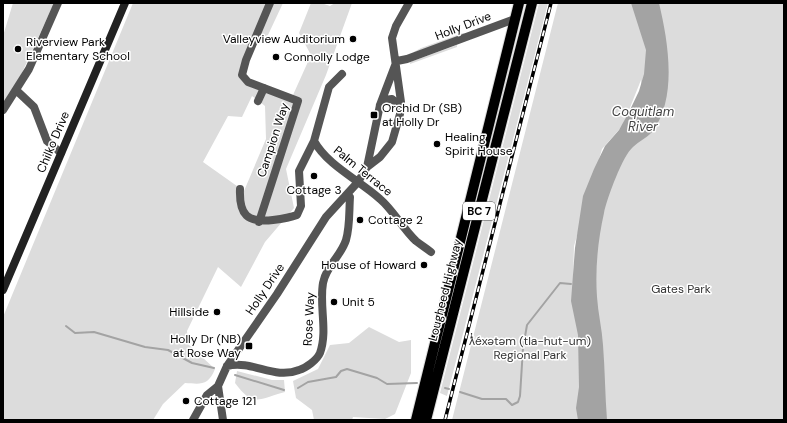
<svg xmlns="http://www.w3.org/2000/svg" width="787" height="423" viewBox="0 0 787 423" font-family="'DM Sans',sans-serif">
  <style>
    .green { fill: #dcdcdc; fill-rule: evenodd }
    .water { fill: #a3a3a3 }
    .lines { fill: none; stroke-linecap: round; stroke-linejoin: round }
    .stream { stroke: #a3a3a3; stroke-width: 2 }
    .primary-casing { stroke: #dbdbdb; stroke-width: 12 }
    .street { stroke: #555; stroke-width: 8 }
    .secondary { stroke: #222; stroke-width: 8 }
    .primary { stroke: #000; stroke-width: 10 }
    .rail-casing { stroke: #000; stroke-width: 3.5 }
    .rail { stroke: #fff; stroke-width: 2; stroke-dasharray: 6; stroke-linecap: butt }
    .poi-dot { fill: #000; stroke: #fff; stroke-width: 1.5 }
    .labels { text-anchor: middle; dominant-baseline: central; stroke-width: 3; stroke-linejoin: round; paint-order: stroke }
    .shield { fill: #fff; stroke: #4c4c4c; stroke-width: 1 }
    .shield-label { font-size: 11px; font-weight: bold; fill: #000 }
    .street-label { font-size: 12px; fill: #000; stroke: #fff }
    .poi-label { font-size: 12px; fill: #000; stroke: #fff; text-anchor: start }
    .park-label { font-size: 12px; fill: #333; stroke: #fff }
    .water-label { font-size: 13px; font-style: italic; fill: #444; stroke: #fff }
  </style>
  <rect width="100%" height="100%" fill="#fff"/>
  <!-- green -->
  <path class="green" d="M13 3H54L15 88 3 103V36Z
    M133 3H283L268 35 256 40 240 73 252 87 293 95 311 55 299 33 311 3H321L330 6 335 3H352L326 75 286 169 294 208 265 242 241 287 218 267 187 331 188 344 215 369C208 386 201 384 185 383L163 404 153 420H3V317ZM252 96 265 106 266 139 244 191 203 162 228 116 242 117Z
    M539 3H548L447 396 440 393Z
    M558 3H784V420H452ZM641 80 642 95 598 211 579 390V342L573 281 574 246 602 149 623 125Z
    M463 33 468 34 412 53 421 48Z
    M457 45V47L410 64V62Z
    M369 327 399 342 411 340V373L395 414 385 419 353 417 352 420H314L312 410 296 398 293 381 318 369 330 345 349 343Z
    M237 371 272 380H284L285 392C260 398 254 409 235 383Z"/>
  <!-- water -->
  <path class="water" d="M631 3H659C668 41 678 98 652 132 647 138 639 141 633 147 623 155 607 198 604 213 598 240 595 268 597 297 598 313 602 329 603 345 605 370 605 395 607 420H578L576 408 579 387 578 335 571 301 575 248 583 196 594 169 605 146 619 130 629 112 639 91 644 74 646 50Z"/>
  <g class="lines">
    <!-- stream -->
    <path class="stream" d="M66 326 75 333 94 332 145 347 168 350 192 363 214 368
      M235 375 284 390
      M298 388 308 382 336 377 341 371 347 369 377 378 387 384 417 383
      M445 388 449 389
      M460 392 482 399H506L512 405 518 402 520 396 523 348 527 325 560 283 571 284"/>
    <!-- primary casing -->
    <g class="primary-casing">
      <path id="primary" d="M416 420 519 3
        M426 420 532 3"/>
    </g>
    <!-- street -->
    <path class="street" d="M397 61 407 59 515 19
      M16 90 34 107 47 141 61 153
      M258 101 264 88
      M380 105 384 100 392 99 401 107
      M3 110 29 69 58 3
      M314 141 329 87 342 74
      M367 167 380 105 396 63
      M240 189C239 215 247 223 273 220 281 219 289 218 297 215L301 206 299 171 314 141C328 166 359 180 380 199 394 211 403 229 416 241 421 245 426 248 431 252
      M259 222 298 101 248 82 242 75 246 60 270 3
      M227 366C253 360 274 380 299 370 306 368 317 360 320 353 328 331 319 306 323 283 326 266 341 256 346 240 350 227 349 211 350 197L347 194
      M193 420 207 395 218 386
      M223 420 218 386 227 366 277 294 326 217 358 182 367 167 380 157 392 142 400 114 401 102 392 38 396 26 409 3"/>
    <!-- secondary -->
    <path class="secondary" d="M3 290 125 3"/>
    <!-- primary -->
    <use href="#primary" class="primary"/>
    <!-- rail casing -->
    <g class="rail-casing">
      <path id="rail" d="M445 420 551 3"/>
    </g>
    <!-- rail -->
    <use href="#rail" class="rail"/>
  </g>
  <!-- markers -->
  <g class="poi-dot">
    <circle cx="353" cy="39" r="4"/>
    <circle cx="18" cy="49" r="4"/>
    <circle cx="276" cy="57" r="4"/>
    <rect x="370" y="111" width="8" height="8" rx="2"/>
    <circle cx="437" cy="144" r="4"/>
    <circle cx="314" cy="176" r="4"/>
    <circle cx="360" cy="220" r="4"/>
    <circle cx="424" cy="265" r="4"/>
    <circle cx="334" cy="302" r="4"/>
    <circle cx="217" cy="312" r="4"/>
    <rect x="245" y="342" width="8" height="8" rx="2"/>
    <circle cx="186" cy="401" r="4"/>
  </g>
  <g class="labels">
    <!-- shield labels -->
    <rect class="shield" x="463" y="202" width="32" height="18" rx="3"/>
    <g class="shield-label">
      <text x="479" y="211">BC 7</text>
    </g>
    <!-- street labels -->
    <g class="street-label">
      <text transform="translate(463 26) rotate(-21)">Holly Drive</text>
      <text transform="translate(273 140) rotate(-72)">Campion Way</text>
      <text transform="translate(53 142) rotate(-67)">Chilko Drive</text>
      <text transform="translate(363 171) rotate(39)">Palm Terrace</text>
      <text transform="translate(265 289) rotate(-56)">Holly Drive</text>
      <text transform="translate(445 290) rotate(-76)">Lougheed Highway</text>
      <text transform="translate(309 319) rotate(-87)">Rose Way</text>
    </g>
    <!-- poi labels -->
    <g class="poi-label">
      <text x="345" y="39" text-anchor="end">Valleyview Auditorium</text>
      <text x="26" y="42">Riverview Park<tspan x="26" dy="14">Elementary School</tspan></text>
      <text x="284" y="57">Connolly Lodge</text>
      <text x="382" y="108">Orchid Dr (SB)<tspan x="382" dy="14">at Holly Dr</tspan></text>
      <text x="445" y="137">Healing<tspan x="445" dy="14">Spirit House</tspan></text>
      <text x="314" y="190" text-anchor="middle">Cottage 3</text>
      <text x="368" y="220">Cottage 2</text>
      <text x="416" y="265" text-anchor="end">House of Howard</text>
      <text x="342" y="302">Unit 5</text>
      <text x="209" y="312" text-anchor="end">Hillside</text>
      <text x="241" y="339" text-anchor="end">Holly Dr (NB)<tspan x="241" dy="14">at Rose Way</tspan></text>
      <text x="194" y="401">Cottage 121</text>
    </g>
    <!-- park labels -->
    <g class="park-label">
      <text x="681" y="289">Gates Park</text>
      <text x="530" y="341">ƛ̓éxətəm (tla-hut-um)<tspan x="530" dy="14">Regional Park</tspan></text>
    </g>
    <!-- water labels -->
    <g class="water-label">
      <text x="643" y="111">Coquitlam<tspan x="643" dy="15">River</tspan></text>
    </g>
  </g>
  <!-- border -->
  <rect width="787" height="423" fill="none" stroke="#000000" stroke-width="8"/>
</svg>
